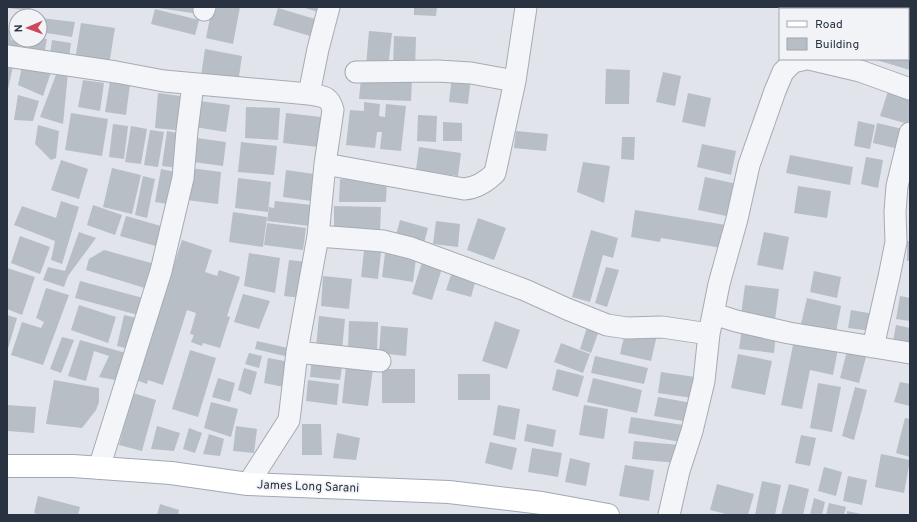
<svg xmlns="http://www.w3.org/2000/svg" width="917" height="522" viewBox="0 0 917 522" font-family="Overpass,sans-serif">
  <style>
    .building { fill: #b8bec6 }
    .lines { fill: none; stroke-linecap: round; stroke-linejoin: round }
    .minor-casing { stroke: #a6abb4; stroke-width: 23 }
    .major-casing { stroke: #a0a9b5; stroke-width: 24 }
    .minor { stroke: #f4f5f8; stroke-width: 21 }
    .major { stroke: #fff; stroke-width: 22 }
    .labels { text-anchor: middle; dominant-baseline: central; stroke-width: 3.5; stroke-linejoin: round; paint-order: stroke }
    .street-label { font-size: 12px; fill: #293241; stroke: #f1f3f7 }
  </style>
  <rect width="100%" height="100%" fill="#e1e4ea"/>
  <!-- building -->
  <path class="building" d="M8 7H31V11L8 8Z
    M158 7H200L199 14 158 8Z
    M212 7H240L233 44 206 38Z
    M302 7H319L318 12Z
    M414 7H437L436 16 414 15Z
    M278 8 315 19 310 36 273 25Z
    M155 9 199 20 195 35 151 24Z
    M40 18 75 22 72 37 40 32Z
    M908 19H910V70L873 59H908Z
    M7 22 11 40 19 41 17 51 7 49Z
    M81 23 115 28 109 65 75 60Z
    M369 31 392 33 388 68 366 66Z
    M394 36 416 37 415 69H393Z
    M40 38 47 39 44 55 28 53 31 40H40Z
    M52 40 71 43 69 58 50 55Z
    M205 49 242 56 238 83 201 76Z
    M7 61 14 62 8 89H7Z
    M22 67 51 72 43 96 18 85Z
    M606 69 630 70 629 104H605Z
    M57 72 68 73 63 124 40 117Z
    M663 72 681 76 675 106 656 102Z
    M452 75 471 77 468 104 449 102Z
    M361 78 412 79 411 101 359 99Z
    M83 80 104 83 100 111 78 107Z
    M110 81 130 84 126 115 105 112Z
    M890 85 910 91V117L908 124 880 116Z
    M158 93 188 97 185 131 155 128Z
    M688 93 711 98 705 127 682 122Z
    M18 95 39 101 33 121 14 120Z
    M192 100 230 105 226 132 188 126Z
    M364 102 380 104 379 116 385 117 386 104 406 106 401 151 380 149 382 132H377L375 148 346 145 350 110 364 111Z
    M246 107 280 108 278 140 245 138Z
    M71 113 108 119 102 156 65 150Z
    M286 113 321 117 318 147 283 143Z
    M418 115 437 116 436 142 417 141Z
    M858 121 875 125 870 149 854 146Z
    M443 122 462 123V141H443Z
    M877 123 903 129 899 149 873 143Z
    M113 124 128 126 124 159 109 157Z
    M38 125 59 131 56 158 51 160 35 144Z
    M131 126 147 129 141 164 125 162Z
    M150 130 164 132 158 167 144 165Z
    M167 131 183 134 178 168 162 166Z
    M516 131 548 134 546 151 514 148Z
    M189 137 226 142 223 166 186 161Z
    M622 137H635L634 160 621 159Z
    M241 142 277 146 274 175 238 172Z
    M702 144 736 151 731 175 697 167Z
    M419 147 461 153 458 176 416 170Z
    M790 155 853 167 850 185 786 173Z
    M866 157 883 160 878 188 861 184Z
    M61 160 88 169 79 199 51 190Z
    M583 162 610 166 604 203 577 192Z
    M112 168 141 175 132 214 103 207Z
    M190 168 221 172 218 204 187 200Z
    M161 169 180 173 174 205 155 202Z
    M286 170 314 174 311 201 283 197Z
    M143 176 155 179 147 218 135 215Z
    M705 177 737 184 731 217 698 210Z
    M238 178 271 182 268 212 235 208Z
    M340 179 387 180 386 202H339Z
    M798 186 831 191 827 218 794 213Z
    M61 201 79 207 62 264 51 260 55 241 14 225 22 206 56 218Z
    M275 201 312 205 310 226 267 221 269 207 274 208Z
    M93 205 122 215 115 235 87 225Z
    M334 206 381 207 380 232 334 231Z
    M635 210 726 225 722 248 661 238 660 242 631 237Z
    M233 212 267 217 263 247 229 242Z
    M126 216 168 228 163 248 120 236Z
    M478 218 506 228 494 260 467 250Z
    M400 220 428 228 424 243 396 235Z
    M436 221 460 224 458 247 433 244Z
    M267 223 306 228 303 250 264 245Z
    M591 230 618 238 613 258 603 255 590 302 572 297Z
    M79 232 96 238 68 276 64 287 43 280 48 267 65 271Z
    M764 232 789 237 783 270 757 265Z
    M20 236 50 247 40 274 11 263Z
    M182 240 212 250 205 272 217 276 219 270 240 277 227 316 230 317 220 348 203 343 202 346 191 342 194 335 190 334 196 313 187 310 163 385 148 380 147 384 136 380Z
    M907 241H910V261H907Z
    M365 242 382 244 378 279 361 277Z
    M386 246 417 251 413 282 382 277Z
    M104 250 155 264 148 289 86 270 89 259Z
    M249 253 280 258 275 293 244 286Z
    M424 256 444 262 432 300 412 294Z
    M289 260 308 262 302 298 284 296Z
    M606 267 619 270 607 307 595 303Z
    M7 268 35 277 22 315 7 309Z
    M814 271 841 277 837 298 810 292Z
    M452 272 476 279 471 297 446 290Z
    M323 276 352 279 349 309 321 306Z
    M80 281 143 298 138 315 75 298Z
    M745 285 779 289 775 320 741 315Z
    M46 288 69 295 43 365 11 355 22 322 41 328 44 322 36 318Z
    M243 294 270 301 259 329 234 322Z
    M900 296 910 298V321L896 319Z
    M807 298 841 306 836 332 801 324Z
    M79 305 116 317 108 343 71 330Z
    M851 310 874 314 871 331 848 328Z
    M7 315 17 318 7 352Z
    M124 315 141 319 134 350 117 346Z
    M319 316 345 319 342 350 316 347Z
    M349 321 378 322 377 351 348 349Z
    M495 321 520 330 507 369 482 361Z
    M589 321 601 325 591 353 580 349Z
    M896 325 910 328V350L892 347Z
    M381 326 408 328 406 356 379 353Z
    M626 328 657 335 651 361 620 354Z
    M742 328 776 332 774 353 739 349Z
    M62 337 74 340 61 373 50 369Z
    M80 340 126 353 115 380 99 377 109 356 94 351 86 381 68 376Z
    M794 340 838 349 833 375 810 370 802 409 781 405Z
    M257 341 292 349 289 357 255 349Z
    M561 343 590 354 583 373 554 362Z
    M190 350 216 358 198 417 172 409Z
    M847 351 866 357 859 383 840 378Z
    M249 353 262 356 259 368 245 364Z
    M738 354 772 361 765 395 731 388Z
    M312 356 343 360 340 380 310 377Z
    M595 356 648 368 644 384 591 373Z
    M268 358 290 362 284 387 264 383Z
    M346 366 373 369 368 406 342 403Z
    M244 368 257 372 251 395 238 390Z
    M382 369H415V403H382Z
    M557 369 584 376 578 397 552 390Z
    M661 372 695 377 692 398 658 393Z
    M458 374H490V400H458Z
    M218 378 235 383 230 402 212 397Z
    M593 378 642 390 637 413 587 402Z
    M54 380 99 388V402L96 410 82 428 46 424Z
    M308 380 339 384 337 405 306 401Z
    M900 382 910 384V406L894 402Z
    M818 383 841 387 832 432 810 428Z
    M855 387 867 390 854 440 842 436Z
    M133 393 156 400 142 451 119 445Z
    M658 397 692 403 689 422 654 416Z
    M211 402 238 409 231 437 204 428Z
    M7 405 36 407 34 433 7 431Z
    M498 405 520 409 515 440 493 435Z
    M584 405 608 409 604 439 579 435Z
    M631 417 683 425 681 442 628 433Z
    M905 418 910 419V457L896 453Z
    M302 424H321L322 455H302Z
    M527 424 556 430 553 447 524 441Z
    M157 426 180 433 174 451 151 449Z
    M236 426 257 429 254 453 233 451Z
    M189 428 202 433 195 453 183 449Z
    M337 433 360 438 356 460 333 458Z
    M209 434 224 439 220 456 203 454Z
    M801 435 816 438 810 466 795 463Z
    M634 441 680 445 678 463 632 459Z
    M490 442 517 448 512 470 485 463Z
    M532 448 562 453 558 477 528 472Z
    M881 454 910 460 904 493 875 487Z
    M570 458 590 463 586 486 565 482Z
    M625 465 654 470 649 501 619 496Z
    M824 467 842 472 836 496 818 491Z
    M848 476 867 480 862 505 843 501Z
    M762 481 781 485 775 515H755Z
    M717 484 754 494 748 515H730L710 510Z
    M789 484 809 489 803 515H781Z
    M38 496 80 507 78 515H41L34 513Z
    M814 498 825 502 822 515H810Z
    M829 503 846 507 844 515H826Z
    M160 504 179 510 178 515H157Z
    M847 511 861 514V515H847Z"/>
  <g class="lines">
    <!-- minor casing -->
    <g class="minor-casing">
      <path id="minor" d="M822 9 823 7
        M204 10 205 7
        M7 56 116 72 164 81 309 94C323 97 329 95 333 110L325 164 318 236 297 352 289 420 248 484
        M809 59 860 71 910 89
        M356 72 438 71 471 73 515 81
        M309 94 318 49 329 7
        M325 164 464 189C476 188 486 182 495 173L515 81 526 7
        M318 236 383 241 411 248 525 290 567 309 607 325 627 328 662 327 709 334
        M714 314 736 321 789 333 910 353
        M873 347 889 277 896 242 895 212 897 186 910 133
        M297 352 380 361
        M99 468 161 271 183 178 187 131 193 84
        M669 515 679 471 692 431 704 381 709 334 719 284 737 219 749 165 775 91 783 72 793 62 806 59"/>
    </g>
    <!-- major casing -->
    <g class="major-casing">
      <path id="major" d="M7 466H73L171 473 248 484 449 492 542 503 608 515"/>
    </g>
    <!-- minor -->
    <use href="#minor" class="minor"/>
    <!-- major -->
    <use href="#major" class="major"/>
  </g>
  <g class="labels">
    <!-- street labels -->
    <g class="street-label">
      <text transform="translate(308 487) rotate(2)">James Long Sarani</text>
    </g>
  </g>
  <!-- border -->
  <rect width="917" height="522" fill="none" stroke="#293241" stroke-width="16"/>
  <!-- legend -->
  <rect x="779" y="8" width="130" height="52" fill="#f1f3f7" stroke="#a1a6ae"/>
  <rect x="787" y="21" width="20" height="6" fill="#ffffff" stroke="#a1a6ae"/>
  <text x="815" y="28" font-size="12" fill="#293241">Road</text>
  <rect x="787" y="38" width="20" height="12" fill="#b8bec6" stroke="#a1a6ae"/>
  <text x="815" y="48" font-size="12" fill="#293241">Building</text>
  <!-- north arrow -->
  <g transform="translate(28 28) rotate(268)"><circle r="19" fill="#f1f3f7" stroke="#a1a6ae"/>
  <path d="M0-3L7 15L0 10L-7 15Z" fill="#ce475b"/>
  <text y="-6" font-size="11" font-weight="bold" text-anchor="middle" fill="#293241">N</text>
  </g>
</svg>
